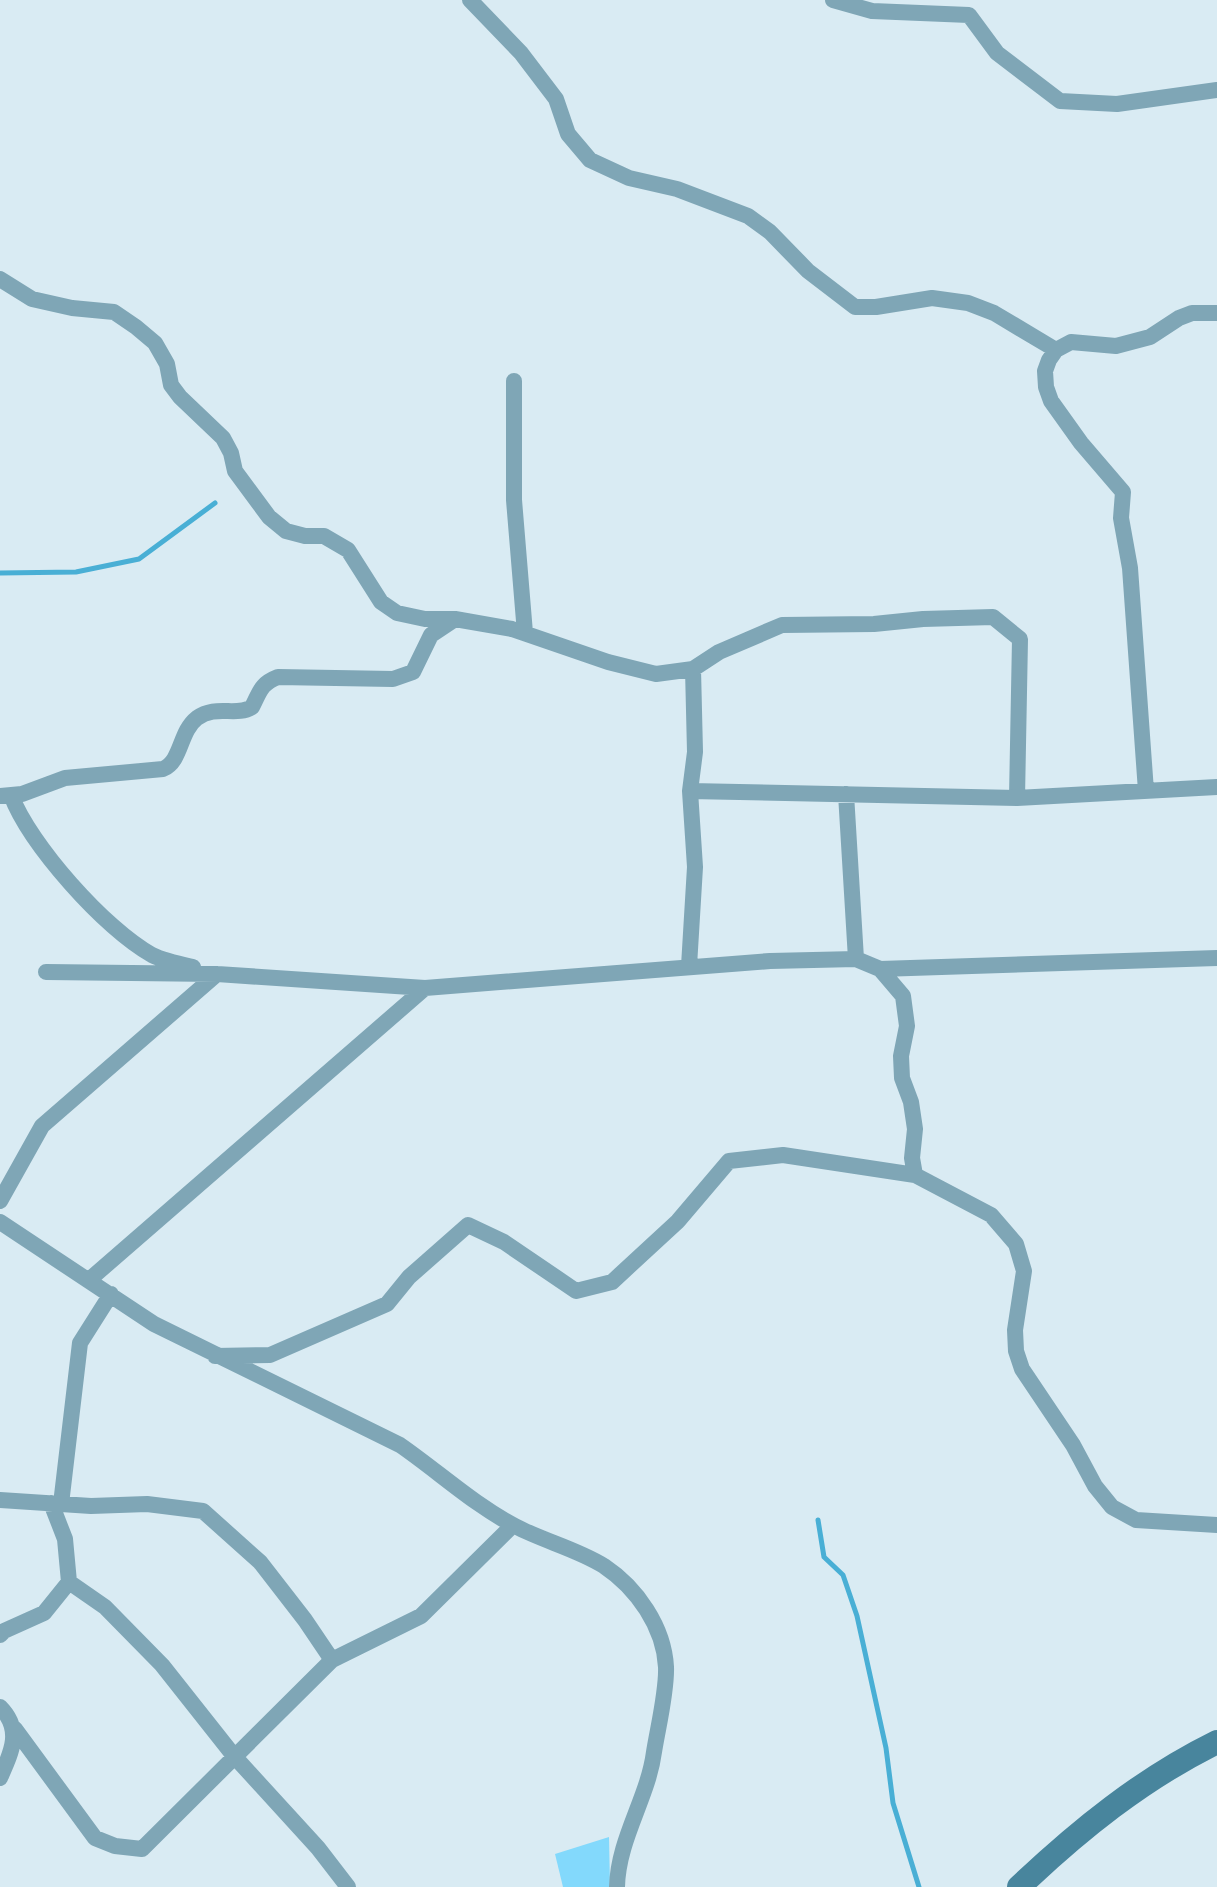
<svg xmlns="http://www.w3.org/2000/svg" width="1217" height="1887" viewBox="0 0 1217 1887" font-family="'Nunito Sans',sans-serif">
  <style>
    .green { fill: #83d9fc }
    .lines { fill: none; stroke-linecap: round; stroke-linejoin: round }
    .stream { stroke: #49afd5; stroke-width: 5 }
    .street { stroke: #7fa6b6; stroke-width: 16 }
    .secondary { stroke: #48859d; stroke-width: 24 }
  </style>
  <rect width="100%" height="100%" fill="#d9ebf3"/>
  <!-- green -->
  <path class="green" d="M609 1837 610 1887H563L555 1854Z"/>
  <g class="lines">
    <!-- stream -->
    <path class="stream" d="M0 573 76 572 139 559 215 503
      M818 1520 824 1557 843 1575 857 1616 886 1748 893 1803 919 1887"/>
    <!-- street -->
    <path class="street" d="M470 0 521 53 556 99 568 134 590 160 629 178 677 189 748 216 770 232 808 271 855 307H876L932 298 968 303 994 313 1056 350
      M833 0 872 11 969 15 997 53 1060 101 1117 104 1217 90
      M0 279 32 299 72 308 114 312 136 327 155 343 167 364 171 385 180 397 223 438 231 453 235 471 269 517 286 531 305 536H324L348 550 381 602 397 613 425 619H453
      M514 381V500L525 633
      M690 791 1017 798 1217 787
      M1146 791 1130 568 1121 518 1123 492 1081 443 1051 401 1046 387 1045 371 1049 360 1056 350 1071 342 1116 346 1150 337 1179 318 1192 313H1217
      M846 794 856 959
      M11 795C30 845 105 929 152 955 164 961 179 964 193 967
      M0 796 22 794 65 778 163 769C182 761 179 732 197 718 216 704 236 717 252 707 260 692 260 684 278 677L393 679 413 672 431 635 455 619 512 629 608 662 656 674 693 669 719 652 782 625 874 624 923 619 993 617 1020 639 1017 798
      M689 966 695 867 690 791 695 752 693 669
      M880 969 1217 958
      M46 972 217 974 425 988 770 961 856 959 880 969 903 996 907 1026 901 1056 902 1078 911 1102 915 1129 912 1158 915 1175
      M0 1201 42 1126 217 974
      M0 1222 154 1324 400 1445C439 1472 473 1504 515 1526 543 1541 577 1549 604 1566 637 1588 664 1627 666 1667 667 1691 658 1727 654 1752 648 1798 618 1839 617 1887
      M89 1280 425 988
      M215 1356 270 1355 387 1304 409 1277 468 1225 504 1242 576 1291 612 1282 678 1221 729 1161 783 1155 915 1175 991 1215 1016 1244 1024 1271 1015 1330 1016 1351 1022 1369 1073 1445 1095 1486 1112 1507 1136 1520 1217 1525
      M0 1500 91 1506 147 1504 203 1511 260 1562 305 1620 332 1660
      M61 1504 80 1343 111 1294
      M69 1582 105 1607 162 1665 234 1756 318 1848 348 1887
      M0 1635 4 1631 44 1613 69 1582 65 1539 51 1503
      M0 1707C23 1730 11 1753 0 1778
      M15 1729 95 1838 115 1846 142 1849 332 1660 421 1616 513 1525"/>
    <!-- secondary -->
    <path class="secondary" d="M1019 1887C1079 1830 1142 1779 1217 1742"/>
  </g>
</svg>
